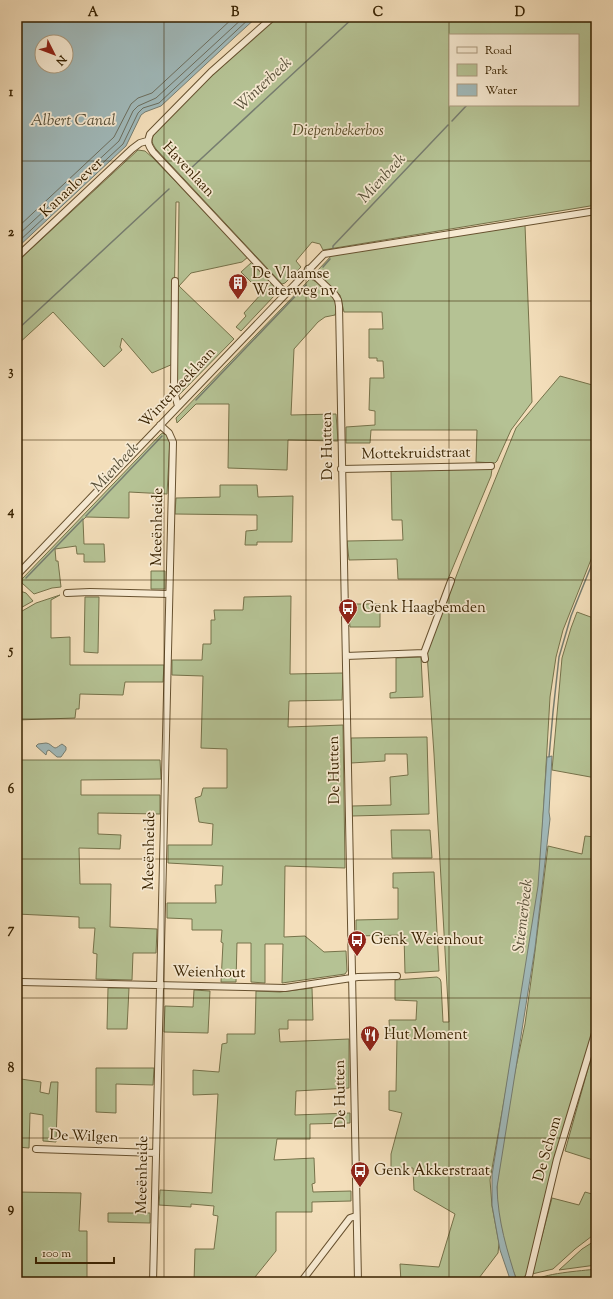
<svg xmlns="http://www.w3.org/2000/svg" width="613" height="1299" viewBox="0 0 613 1299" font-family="'Sorts Mill Goudy',serif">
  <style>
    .green { fill: #b5c294; stroke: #76724a; fill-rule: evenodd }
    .water { fill: #a0b9ba; stroke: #767d70; fill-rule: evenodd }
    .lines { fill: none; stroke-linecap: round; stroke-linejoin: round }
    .shore { stroke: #6c6e5e; stroke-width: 1 }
    .stream { stroke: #767d70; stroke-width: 1.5 }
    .minor-casing { stroke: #67512f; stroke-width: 8 }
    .minor { stroke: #f7ead2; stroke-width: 6 }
    .grid { fill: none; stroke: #382201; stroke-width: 1; stroke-opacity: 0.55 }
    .labels { text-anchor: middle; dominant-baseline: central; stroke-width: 3.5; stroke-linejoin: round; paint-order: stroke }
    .park-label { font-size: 15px; font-style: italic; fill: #574a26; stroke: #f7ead2 }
    .street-label { font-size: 15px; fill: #382201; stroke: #f7ead2 }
    .poi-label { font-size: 15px; fill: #382201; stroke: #f7ead2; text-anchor: start }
    .water-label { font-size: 16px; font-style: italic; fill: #574f38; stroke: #f7ead2 }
    .neatline { fill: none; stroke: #382201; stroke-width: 1.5 }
    .grid-label { font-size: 13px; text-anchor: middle; font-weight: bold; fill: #382201 }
  </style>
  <rect width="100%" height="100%" fill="#f3deba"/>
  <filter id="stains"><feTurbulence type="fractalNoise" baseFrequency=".005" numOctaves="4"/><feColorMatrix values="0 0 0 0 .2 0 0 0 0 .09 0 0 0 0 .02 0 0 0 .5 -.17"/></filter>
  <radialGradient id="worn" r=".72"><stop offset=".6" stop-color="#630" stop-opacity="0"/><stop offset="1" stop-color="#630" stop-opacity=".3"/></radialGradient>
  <!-- green -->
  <path class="green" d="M276 17H596V205L323 250 320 244 312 242 296 261 301 267 285 283 282 284 156 149C152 143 150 140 155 133L213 75ZM450 35H578V105H450Z
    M138 150 145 151 153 158 248 257 242 262 191 273 179 286 234 339 177 397 179 202H176L173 364 152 373 122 338 120 347 122 350 104 367 53 312 17 345V262Z
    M525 225 532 402 511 430 497 461 495 463 476 462 477 430H371L370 443H346V427L375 425V411L369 410 370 378H384L383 361H377V358H369V329H383L382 312H344L340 295 320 277 318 275V270L333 254 378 248Z
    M252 262 276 288 275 295 241 331 236 327 246 316 244 313 262 293 241 272Z
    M310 279C318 281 336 297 337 305 337 308 336 312 335 315L325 317 318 322 294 349 291 415 336 414 338 441 288 440 287 470 228 468 229 404H196L177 423 176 418Z
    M560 376 596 386V547L563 630 556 657 550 697 539 888 512 1056 490 1180 492 1206 499 1243 498 1253 476 1282H401L400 1264 439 1267 455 1214 414 1190 413 1168H391V1154L402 1113 389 1110V1091H396L397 1037 390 1036 389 1020H416L417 1001 395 1000V980L437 977 440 979 441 982 443 1022H449L434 754 427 653 462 561 516 428Z
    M163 433 168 436 170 439 167 494 129 492V518L86 517 83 520 84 544H104L105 562H84V554H77L76 546 55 549 56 561H58L61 587 52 588 34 594 22 583V579L161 434Z
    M490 468 492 469 491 476 448 579H398L397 559 349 560 347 541 403 540 402 520H392L391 471Z
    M220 485H257L258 497 293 496 292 542H257V545H245L246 531 257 530V515L175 514 176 498 220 497Z
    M151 571H165V589H151Z
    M17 590 26 593 33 601 17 610Z
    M60 595 51 600V638L70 637V665H164L163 682H125L123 695 80 694 79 709H76L75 718 17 720V614L36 603Z
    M291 596 290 674 343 673 342 700 289 701 288 727 343 725 345 868 285 866 284 937 305 936 324 952 346 951 347 971 345 974 282 983 283 944H265V983L251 982V943H237L236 982H221L223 943 221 942 222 930H192V919L167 918V903H216L215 885H222L223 866 168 863V845H212L213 824 199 822 195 798 201 796 203 788H227V749L201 748 203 676 172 675V660H202L203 644H211V620H215L214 610H243L244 597Z
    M85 597H99L98 653 84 652Z
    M348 604H380V627H350Z
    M577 612 596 619V778L552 770 562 658 571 628Z
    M421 657 423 697 390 698V693L396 692V658Z
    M427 737 429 814 352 816V806L391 805 390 777 408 775 407 754H385V761L351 763V738Z
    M17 760H160L161 779 81 780V795H160V814L98 813V834L121 835 120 849 79 848 80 884H111L110 927 157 929 156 953H133L132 980 96 979 97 954 93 953 95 928H79V917L17 914Z
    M391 830H430L432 858H392Z
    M596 831V1021L527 1275 520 1282H518L507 1257 497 1208V1185L499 1168 508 1105 525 1024 534 959 548 846 582 854 585 836 595 837Z
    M434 872 439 971 405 973 404 935 356 936V920L398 919V888H393V873Z
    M108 988H129L127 1029H107Z
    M312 988 313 1020H288V1029H279L280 1042 349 1039V1088L296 1091 295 1115 350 1113V1123L310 1124V1139H277L274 1160 314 1158 315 1183 312 1184 313 1192 351 1191V1201L312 1202V1212H276V1251L251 1282H194L195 1249H214L218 1216 213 1215 214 1206 191 1204V1207L159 1205 160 1190 212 1193 218 1094 193 1095V1070L219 1072 222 1044 227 1043V1034H255L256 991 280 992Z
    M194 990 210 991 208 1033 164 1032 165 1006 193 1007Z
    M596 1040V1161L565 1151Z
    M96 1068H154L153 1085 116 1084V1113L96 1112Z
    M17 1069H20L21 1079 41 1082 40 1092 49 1094 51 1082H58L56 1142 43 1141V1115L30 1113 29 1148 17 1147Z
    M596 1184V1233L575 1249 553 1269 532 1274 552 1198 579 1205 585 1192 592 1194Z
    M17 1192 81 1193 79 1231H87V1282H17Z
    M108 1213H150V1223L108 1222Z
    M596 1240V1265L559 1270 582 1249Z
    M596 1269V1282H533C541 1273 582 1271 596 1269Z"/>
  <!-- water -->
  <path class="water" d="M27 17H257L235 37 161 106 145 112 141 115 126 146 17 248V26ZM42 42H66V66H42Z
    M46 743C50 743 52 747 55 748 57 748 60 745 62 744L66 747V750L61 757H57L49 750 47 751 46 755 36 746 38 744Z
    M552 756 549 812 550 819 535 948 497 1187C498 1222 507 1250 517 1282H511L500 1250 492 1205V1175L538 886 547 757Z"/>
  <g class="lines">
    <!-- shore -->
    <path class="shore" d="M17 228 114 137 131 104 138 98 152 93 234 17
      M17 236 119 141 133 111 138 106 156 98 244 17
      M17 243 123 144 138 113 143 108 159 103 251 17"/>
    <!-- stream -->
    <path class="stream" d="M452 121 467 105
      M189 170 354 17
      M333 248V246L448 125
      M323 267 330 259
      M17 330 169 189
      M196 400 306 285
      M86 516 162 436
      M26 578 83 519
      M549 757 553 712 559 657 571 616 596 554"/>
    <!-- minor casing -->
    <g class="minor-casing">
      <path id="minor" d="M273 17 211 72 150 134C147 142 148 145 153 152L285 293
        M17 257 132 149 140 143 147 141
        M308 269 335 295 338 300 339 306 358 1282
        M175 281 174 391 178 406
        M341 469 491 466
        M17 575 324 254 596 211
        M67 593 90 592 169 594
        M346 656 424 653
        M425 659 424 653 451 581
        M21 982 285 988 358 977 397 976
        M36 1149 156 1153
        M153 1282 173 442 169 433 160 425
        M301 1282 350 1218 356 1216
        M526 1282 529 1276 557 1159 596 1030"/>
    </g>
    <!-- minor -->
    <use href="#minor" class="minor"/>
  </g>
  <!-- grid -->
  <path class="grid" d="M164 17V1282M306 17V1282M449 17V1282M17 161H596M17 301H596M17 440H596M17 580H596M17 719H596M17 859H596M17 998H596M17 1138H596"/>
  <!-- icons -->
  <defs>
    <g id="building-pin" transform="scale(1)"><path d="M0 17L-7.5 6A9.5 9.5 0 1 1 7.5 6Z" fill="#8f2418" stroke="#f7ead2"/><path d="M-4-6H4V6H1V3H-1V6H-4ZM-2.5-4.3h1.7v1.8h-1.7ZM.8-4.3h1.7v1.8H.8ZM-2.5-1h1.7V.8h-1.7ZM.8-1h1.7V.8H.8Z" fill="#fff"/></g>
    <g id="bus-pin" transform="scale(1)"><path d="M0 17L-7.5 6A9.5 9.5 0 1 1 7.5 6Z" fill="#8f2418" stroke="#f7ead2"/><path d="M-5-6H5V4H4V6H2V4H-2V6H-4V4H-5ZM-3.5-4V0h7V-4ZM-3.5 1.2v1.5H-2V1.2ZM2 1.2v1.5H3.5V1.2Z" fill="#fff"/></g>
    <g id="restaurant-pin" transform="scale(1)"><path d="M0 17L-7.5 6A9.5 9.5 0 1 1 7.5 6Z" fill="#8f2418" stroke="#f7ead2"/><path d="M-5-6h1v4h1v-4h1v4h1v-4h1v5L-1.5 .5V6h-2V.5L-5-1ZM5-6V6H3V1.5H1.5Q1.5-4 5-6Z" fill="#fff"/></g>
  </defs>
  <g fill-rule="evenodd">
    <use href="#building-pin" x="238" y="283"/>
    <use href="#bus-pin" x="348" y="608"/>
    <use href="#bus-pin" x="357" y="940"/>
    <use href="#restaurant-pin" x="370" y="1035"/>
    <use href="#bus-pin" x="360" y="1171"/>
  </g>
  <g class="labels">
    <!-- park labels -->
    <g class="park-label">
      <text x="338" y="131">Diepenbekerbos</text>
    </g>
    <!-- street labels -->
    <g class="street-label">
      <text transform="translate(188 170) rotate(47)">Havenlaan</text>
      <text transform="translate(72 188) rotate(-43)">Kanaaloever</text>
      <text transform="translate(178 388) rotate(-47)">Winterbeeklaan</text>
      <text transform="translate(328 446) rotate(-91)">De Hutten</text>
      <text transform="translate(416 454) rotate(-1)">Mottekruidstraat</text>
      <text transform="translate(158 527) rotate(-89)">Meeënheide</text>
      <text transform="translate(335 770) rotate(-91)">De Hutten</text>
      <text transform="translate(150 851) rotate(-89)">Meeënheide</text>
      <text transform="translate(209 973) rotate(1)">Weienhout</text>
      <text transform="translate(341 1094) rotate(-91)">De Hutten</text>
      <text transform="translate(84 1137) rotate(2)">De Wilgen</text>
      <text transform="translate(548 1149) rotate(-74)">De Schom</text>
      <text transform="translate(143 1175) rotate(-89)">Meeënheide</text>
    </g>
    <!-- poi labels -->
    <g class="poi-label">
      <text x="252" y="274">De Vlaamse<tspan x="252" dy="17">Waterweg nv</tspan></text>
      <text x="362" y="608">Genk Haagbemden</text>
      <text x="371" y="940">Genk Weienhout</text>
      <text x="384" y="1035">Hut Moment</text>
      <text x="374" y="1171">Genk Akkerstraat</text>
    </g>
    <!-- water labels -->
    <g class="water-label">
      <text transform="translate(264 85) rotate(-43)">Winterbeek</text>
      <text x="73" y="121">Albert Canal</text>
      <text transform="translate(383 179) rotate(-47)">Mienbeek</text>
      <text transform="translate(116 468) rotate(-47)">Mienbeek</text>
      <text transform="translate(524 916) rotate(-83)">Stiemerbeek</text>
    </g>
  </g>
  <!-- margin -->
  <rect width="613" height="1299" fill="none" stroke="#f3deba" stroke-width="44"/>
  <!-- legend -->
  <rect x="449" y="34" width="130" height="72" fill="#f7ead2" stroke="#ab9a7e"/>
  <rect x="457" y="47" width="20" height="6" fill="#f7ead2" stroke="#ab9a7e"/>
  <text x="485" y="54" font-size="12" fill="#382201">Road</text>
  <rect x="457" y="64" width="20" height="12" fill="#b5c294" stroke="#ab9a7e"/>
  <text x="485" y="74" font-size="12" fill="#382201">Park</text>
  <rect x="457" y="84" width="20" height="12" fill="#a0b9ba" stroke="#ab9a7e"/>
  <text x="485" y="94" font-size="12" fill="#382201">Water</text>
  <!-- north arrow -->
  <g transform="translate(54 54) rotate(132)"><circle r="19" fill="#f7ead2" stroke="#ab9a7e"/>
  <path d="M0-3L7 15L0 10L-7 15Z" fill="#8f2418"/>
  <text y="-6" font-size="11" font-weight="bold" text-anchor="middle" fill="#382201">N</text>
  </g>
  <!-- scale -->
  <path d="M36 1257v6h78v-6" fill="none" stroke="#382201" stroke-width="2"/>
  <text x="42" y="1257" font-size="12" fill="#382201" stroke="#f7ead2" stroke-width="3" paint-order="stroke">100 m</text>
  <rect x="22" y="22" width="569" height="1255" class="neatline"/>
  <g class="grid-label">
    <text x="93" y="16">A</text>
    <text x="235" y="16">B</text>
    <text x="378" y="16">C</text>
    <text x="520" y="16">D</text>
    <text x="11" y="96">1</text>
    <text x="11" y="236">2</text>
    <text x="11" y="375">3</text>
    <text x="11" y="515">4</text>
    <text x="11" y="654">5</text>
    <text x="11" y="793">6</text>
    <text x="11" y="933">7</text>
    <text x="11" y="1072">8</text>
    <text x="11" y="1212">9</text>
  </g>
  <rect width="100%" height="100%" filter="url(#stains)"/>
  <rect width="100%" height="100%" fill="url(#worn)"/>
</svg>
